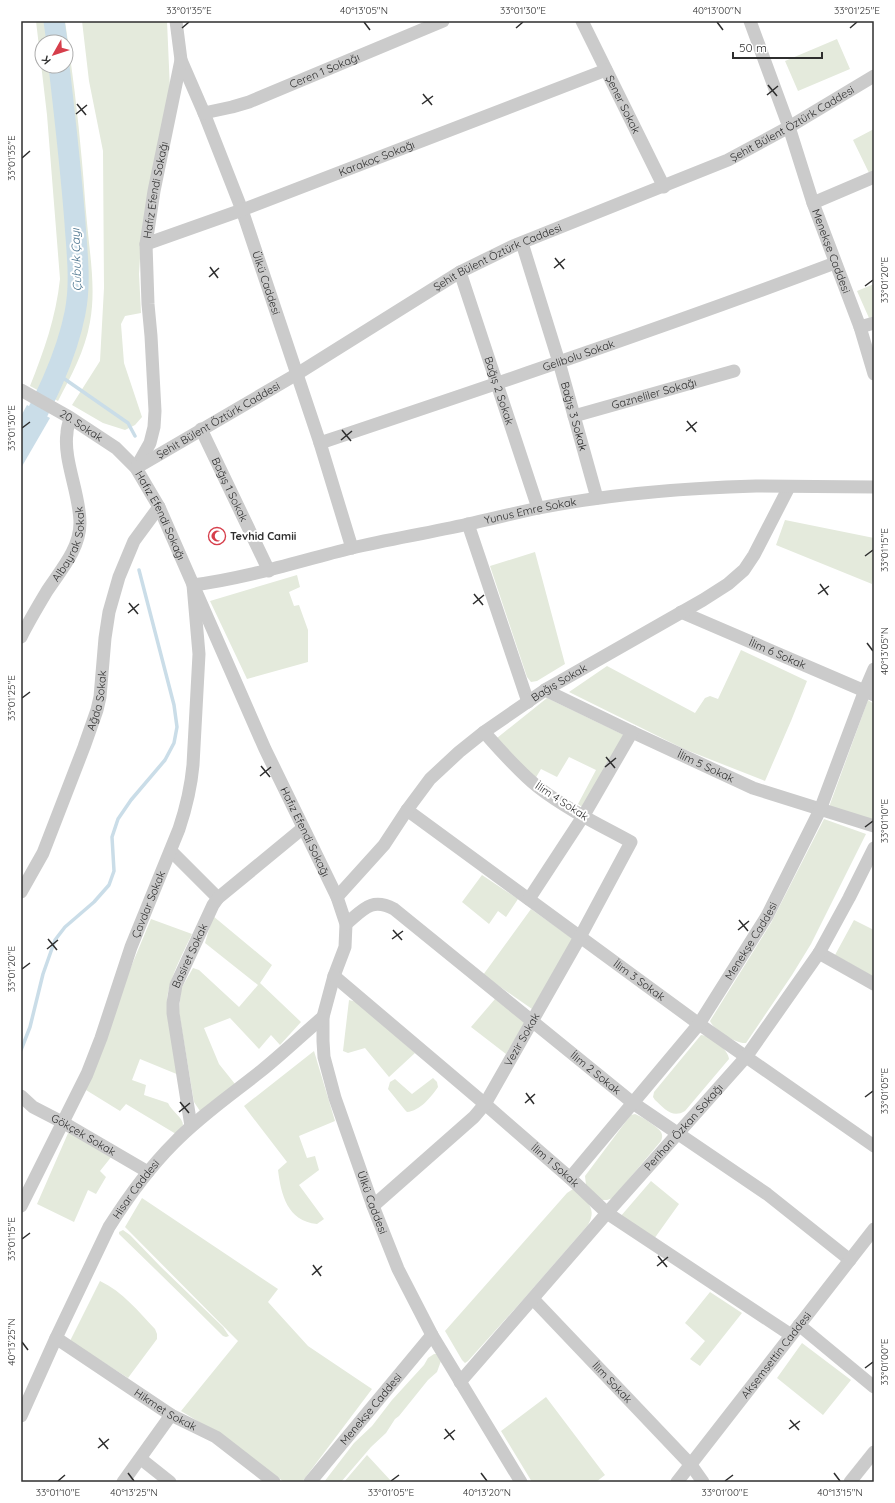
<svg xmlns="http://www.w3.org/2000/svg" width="895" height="1503" viewBox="0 0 895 1503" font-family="Quicksand,sans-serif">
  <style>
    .green { fill: #e4eadc; fill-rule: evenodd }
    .water { fill: #cadde8 }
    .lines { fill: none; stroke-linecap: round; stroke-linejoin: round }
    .stream { stroke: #cadde8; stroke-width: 3.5 }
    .river { stroke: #cadde8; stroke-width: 21 }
    .minor { stroke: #cbcbcb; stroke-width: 13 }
    .ticks { fill: none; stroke: #2e2e2e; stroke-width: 1.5 }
    .labels { text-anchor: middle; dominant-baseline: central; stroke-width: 4; stroke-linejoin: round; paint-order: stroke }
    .street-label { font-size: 11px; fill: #2e2e2e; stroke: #fff }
    .poi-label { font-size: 11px; font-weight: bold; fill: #2e2e2e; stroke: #fff; text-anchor: start }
    .water-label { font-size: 12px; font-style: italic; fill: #436e89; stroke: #fff }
    .neatline { fill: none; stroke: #2e2e2e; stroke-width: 1.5 }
    .ticks-label { font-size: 10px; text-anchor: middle; fill: #2e2e2e }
  </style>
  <rect width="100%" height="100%" fill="#fff"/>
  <!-- green -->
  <path class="green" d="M36 21H65C72 68 78 115 82 162 84 183 85 203 87 223 90 256 96 289 90 322 85 351 71 376 58 401L30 386C44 351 56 317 60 279L47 115ZM42 42H66V66H42Z
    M82 21H167L170 90 141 242 139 274 141 313 125 316 121 324 124 363 142 417 135 425 125 430 103 423 72 405 100 361 104 288 103 151 89 81Z
    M837 39 850 69 798 91 785 61Z
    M874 129V173L870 175 853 140Z
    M874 284V316L869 318 857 291Z
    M785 520 874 538V571L872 584 776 545Z
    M535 552 565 664 537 681 531 682 527 677 490 566Z
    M297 575 300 587 289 592 294 606 299 605 308 630V662L247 679 210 601Z
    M741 650 807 681 791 721 765 781 684 749 569 692 607 666 695 713 705 698 710 696 718 699Z
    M547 698 626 736 585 809 578 804 596 770 569 757 557 777 541 769 535 779 497 738Z
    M868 700 874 704V823L829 807Z
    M824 819 866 834 811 944 792 975 746 1043C736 1044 714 1030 710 1021L771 923Z
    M482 875 518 899 506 917 498 911 489 924 462 902Z
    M531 909 573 939 532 1009 483 975Z
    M213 916 272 965 260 983 301 1022 280 1045 271 1035 259 1049 230 1018 204 1028 219 1064 235 1084 200 1111 194 1102 179 1012 181 989 193 968 199 970 239 1007 258 985 205 943Z
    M151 919 192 934C183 953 169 979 167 1000 166 1020 175 1054 179 1075L140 1059 132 1080 146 1085 144 1095 168 1103C172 1112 183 1117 183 1125L176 1134 126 1104 120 1111 86 1090 128 974Z
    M854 920 874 930V977L835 955Z
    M495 999 525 1022 506 1054 471 1027Z
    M349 1000 357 1002 415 1053 389 1077 365 1048 348 1053 343 1051Z
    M701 1035C710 1035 729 1050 729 1059L685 1111C672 1119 664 1108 655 1100L653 1097 654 1092Z
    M314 1051 335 1121 299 1136 307 1158 315 1156 319 1170 299 1185 324 1219 317 1224C287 1221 281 1194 278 1170L287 1162 244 1106Z
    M433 1078 437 1082 438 1087C431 1097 420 1111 407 1112L405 1110 388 1089 390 1082 395 1079 412 1094Z
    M635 1114C641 1116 658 1127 661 1132 663 1136 662 1138 661 1141L613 1198 607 1200H600L586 1185 585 1176 627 1120 631 1115Z
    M69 1131 112 1156 100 1171 106 1177 96 1194 88 1190 74 1222 37 1204Z
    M651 1181 679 1204 654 1239 620 1217Z
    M573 1189C586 1201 598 1207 588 1225L522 1301 468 1361 465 1363 462 1360 445 1331 567 1193Z
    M142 1198 278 1289 268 1302 308 1346 372 1389 302 1482H284L224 1437 181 1411 238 1341 125 1227Z
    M123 1230 130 1235 161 1267 223 1327 229 1336 226 1337 223 1336C189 1302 154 1268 119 1234V1232Z
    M100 1281C123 1292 138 1311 155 1329L157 1334V1339L128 1378 70 1341Z
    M710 1292 742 1313 700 1366 690 1359 705 1341 685 1323Z
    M802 1343 851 1380 823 1415 777 1378Z
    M434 1354H437L441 1361 437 1372 428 1380 399 1416 395 1419 386 1433 371 1447 341 1482H324L354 1443 372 1426 392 1400 424 1365 428 1358Z
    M546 1397 605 1475 596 1482H532L501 1431Z
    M367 1455 392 1482H344Z"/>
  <!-- water -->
  <path class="water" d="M27 405 50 418 21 468V416Z"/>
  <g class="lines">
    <!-- stream -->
    <path class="stream" d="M56 373 128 423 135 436
      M21 1050 30 1027 43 974 55 940 65 927 94 902 109 885 114 871 112 837 118 819 131 800 165 760 174 743 177 727 174 705 139 570"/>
    <!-- river -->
    <path class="river" d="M54 21 57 42
      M21 444C43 403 66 359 75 313 81 283 77 253 75 223 71 170 65 118 59 66"/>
    <!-- minor -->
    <g class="minor">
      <path id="s1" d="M176 21 181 60 204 113 242 210 320 443 352 548"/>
      <path id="s2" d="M582 21 664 187"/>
      <path id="s3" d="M750 21 789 127 813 203 860 327 874 374"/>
      <path id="s4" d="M204 113 232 107 249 102 443 21"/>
      <path d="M813 203 874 177"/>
      <path id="s5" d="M522 243 559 362 597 498"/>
      <path id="s6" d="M146 244 242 210 606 70"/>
      <path id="s7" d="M460 272 538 508"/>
      <path d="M860 327 874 323"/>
      <path id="s8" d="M21 390 69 417 116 448 136 468 159 507 265 749 337 897 346 924 345 947 334 976 323 1017V1041L324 1057 335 1098 373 1206 398 1269 432 1335 521 1482"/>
      <path id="s9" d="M574 416 734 371"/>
      <path id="s10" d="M201 429 269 571"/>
      <path id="s11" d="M320 443C493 385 665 327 835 263"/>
      <path id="s12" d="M137 466 150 443 154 427 155 411 151 336 148 304 146 244 154 191 181 60"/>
      <path id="s13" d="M136 468 297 374 460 272 513 246 728 160 789 127 874 76"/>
      <path d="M468 524 528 702"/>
      <path id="s14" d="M681 612 874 695"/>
      <path id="s15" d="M21 637C29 621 38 606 47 591 60 571 80 549 80 523 80 494 63 460 67 433 67 428 69 423 70 418"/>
      <path id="s16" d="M545 690 632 732 753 788 874 826"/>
      <path id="s17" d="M407 810 699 1024 874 1146"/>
      <path d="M171 851 218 898"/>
      <path id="s18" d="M21 892 43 853 84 747 97 710 100 697 105 638 109 612 119 577 134 541 159 507"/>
      <path id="s19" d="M337 897 384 845 407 810 430 779 459 752 484 732 545 690 703 600 728 584 744 570 754 555 789 487"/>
      <path d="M529 899 584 815 632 732"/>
      <path id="s20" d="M346 924C363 910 371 897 394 909L633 1103 767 1194 850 1260"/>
      <path d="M819 953 874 984"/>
      <path id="s21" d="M334 976 485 1104 570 1178 607 1213 791 1335"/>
      <path id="s22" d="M21 1096 33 1107 64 1123 148 1172"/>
      <path id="s23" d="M191 1126 173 1013V1003L176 985 213 905 218 898 303 828"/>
      <path id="s24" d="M570 1178 699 1024 767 916 820 810 865 690 874 669"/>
      <path id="s25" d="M21 1206 87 1074 101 1038 131 947 179 829C186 808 191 787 193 765L199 654 193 585C248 578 299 561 352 548 390 539 429 533 468 524 491 519 515 513 539 508 610 494 683 488 756 486 795 486 835 487 874 487"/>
      <path id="s26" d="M373 1206 474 1117 485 1104 580 937 631 842C600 825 566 809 538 787 518 771 501 751 484 732"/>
      <path id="s27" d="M533 1299 691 1465 703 1482"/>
      <path d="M799 1325 874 1387"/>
      <path id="s28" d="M56 1338 171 1415 216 1437 274 1482"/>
      <path id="s29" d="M460 1382 607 1213 746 1057 819 953 849 898 874 848"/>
      <path id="s30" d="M21 1416 56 1338 109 1227C128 1197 149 1168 174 1143 200 1116 232 1094 261 1071 282 1054 302 1035 323 1017"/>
      <path d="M141 1459 170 1482"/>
      <path d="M123 1482 171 1415"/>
      <path id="s31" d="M310 1482 432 1335"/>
      <path id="s32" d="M677 1482 874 1229"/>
      <path d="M850 1482 874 1452"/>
    </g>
  </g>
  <!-- ticks -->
  <path class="ticks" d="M364 22 370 30M717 22 723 30M182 28 189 22M516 28 523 22M850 28 857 22M768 85 777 96M423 94 432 105M767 95 778 86M77 104 86 115M422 104 433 96M76 114 87 105M22 158 30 151M555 258 564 269M210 267 218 278M554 268 565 259M209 277 219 268M865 286 873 280M687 421 696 432M22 428 30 422M342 430 351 441M686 431 697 422M341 440 352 431M865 556 873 550M820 584 828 595M474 594 483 605M818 594 829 586M129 603 138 614M473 604 484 595M128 613 139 604M867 643 873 651M22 698 30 692M606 757 615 768M261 766 270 777M605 767 616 758M260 776 271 767M865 827 873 821M739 920 748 931M393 930 402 940M738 930 749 921M48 939 57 950M392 939 403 931M47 949 58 940M22 969 30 963M526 1093 534 1104M865 1097 873 1091M180 1102 189 1113M525 1103 535 1094M179 1112 190 1103M22 1239 30 1233M658 1256 667 1267M313 1265 321 1276M657 1266 668 1257M312 1275 322 1266M22 1342 28 1350M865 1368 873 1362M790 1420 799 1430M445 1429 454 1440M789 1429 800 1421M99 1438 108 1449M444 1439 455 1430M98 1448 109 1439M128 1473 134 1481M481 1473 487 1481M834 1473 840 1481M58 1481 65 1475M391 1481 399 1475M725 1481 733 1475"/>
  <!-- icons -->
  <defs>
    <g id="mosque-ring" transform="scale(0.9)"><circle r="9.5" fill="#fff" stroke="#d63e4b" stroke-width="1.5"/><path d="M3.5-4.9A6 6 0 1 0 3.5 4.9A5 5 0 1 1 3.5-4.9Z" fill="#d63e4b"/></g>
  </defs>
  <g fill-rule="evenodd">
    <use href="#mosque-ring" x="217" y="536"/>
  </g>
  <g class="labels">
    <!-- street labels -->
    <g class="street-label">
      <text stroke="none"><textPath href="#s4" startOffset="128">Ceren 1 Sokağı</textPath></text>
      <text stroke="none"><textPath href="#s2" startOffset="93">Şener Sokak</textPath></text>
      <text stroke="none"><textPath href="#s13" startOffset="743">Şehit Bülent Öztürk Caddesi</textPath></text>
      <text stroke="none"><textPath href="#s6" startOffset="246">Karakoç Sokağı</textPath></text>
      <text stroke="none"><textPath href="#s12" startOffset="281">Hafız Efendi Sokağı</textPath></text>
      <text stroke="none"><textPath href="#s3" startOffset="244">Menekşe Caddesi</textPath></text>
      <text stroke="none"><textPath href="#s13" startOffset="419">Şehit Bülent Öztürk Caddesi</textPath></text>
      <text stroke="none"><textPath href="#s1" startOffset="278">Ülkü Caddesi</textPath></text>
      <text stroke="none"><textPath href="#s11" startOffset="273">Gelibolu Sokak</textPath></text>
      <text stroke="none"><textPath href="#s7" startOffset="125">Bağış 2 Sokak</textPath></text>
      <text stroke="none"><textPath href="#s9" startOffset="83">Gazneliler Sokağı</textPath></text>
      <text stroke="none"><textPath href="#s5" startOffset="181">Bağış 3 Sokak</textPath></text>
      <text stroke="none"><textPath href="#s13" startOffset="95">Şehit Bülent Öztürk Caddesi</textPath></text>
      <text stroke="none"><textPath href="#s8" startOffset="70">20. Sokak</textPath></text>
      <text stroke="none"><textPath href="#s10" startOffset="67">Bağış 1 Sokak</textPath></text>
      <text stroke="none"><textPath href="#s25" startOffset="1001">Yunus Emre Sokak</textPath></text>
      <text stroke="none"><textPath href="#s8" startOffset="193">Hafız Efendi Sokağı</textPath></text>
      <text stroke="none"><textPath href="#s15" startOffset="106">Albayrak Sokak</textPath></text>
      <text stroke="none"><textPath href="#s14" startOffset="105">İlim 6 Sokak</textPath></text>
      <text stroke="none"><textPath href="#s19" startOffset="312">Bağış Sokak</textPath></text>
      <text stroke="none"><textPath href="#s18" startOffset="207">Ağda Sokak</textPath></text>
      <text stroke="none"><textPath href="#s16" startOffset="178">İlim 5 Sokak</textPath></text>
      <text transform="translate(562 801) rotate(33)">İlim 4 Sokak</text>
      <text stroke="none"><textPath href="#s8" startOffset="541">Hafız Efendi Sokağı</textPath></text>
      <text stroke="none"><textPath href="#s25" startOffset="328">Çavdar Sokak</textPath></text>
      <text stroke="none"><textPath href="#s24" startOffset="299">Menekşe Caddesi</textPath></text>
      <text stroke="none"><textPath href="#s23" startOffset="175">Basiret Sokak</textPath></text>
      <text stroke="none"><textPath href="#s17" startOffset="288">İlim 3 Sokak</textPath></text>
      <text stroke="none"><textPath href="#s26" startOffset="226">Vezir Sokak</textPath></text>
      <text stroke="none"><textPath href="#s20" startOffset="315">İlim 2 Sokak</textPath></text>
      <text stroke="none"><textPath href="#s29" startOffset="339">Perihan Özkan Sokağı</textPath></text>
      <text stroke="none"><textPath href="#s22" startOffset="74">Gökçek Sokak</textPath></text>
      <text stroke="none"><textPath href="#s21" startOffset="291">İlim 1 Sokak</textPath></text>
      <text stroke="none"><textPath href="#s30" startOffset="255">Hisar Caddesi</textPath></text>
      <text stroke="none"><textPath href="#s8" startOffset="932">Ülkü Caddesi</textPath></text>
      <text stroke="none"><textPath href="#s32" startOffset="161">Akşemsettin Caddesi</textPath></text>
      <text stroke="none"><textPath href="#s27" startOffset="115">İlim Sokak</textPath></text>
      <text stroke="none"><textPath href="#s28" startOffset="131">Hikmet Sokak</textPath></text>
      <text stroke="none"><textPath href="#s31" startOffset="95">Menekşe Caddesi</textPath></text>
    </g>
    <!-- poi labels -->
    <g class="poi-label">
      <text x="230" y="536">Tevhid Camii</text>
    </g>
    <!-- water labels -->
    <g class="water-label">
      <text transform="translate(76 260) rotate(-92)">Çubuk Çayı</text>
    </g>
  </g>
  <!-- border -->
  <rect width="895" height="1503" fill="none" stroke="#ffffff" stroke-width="44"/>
  <!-- north arrow -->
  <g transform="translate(54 54) rotate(231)"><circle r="19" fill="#ffffff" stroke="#ababab"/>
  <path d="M0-3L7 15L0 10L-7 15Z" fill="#d63e4b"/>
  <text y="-6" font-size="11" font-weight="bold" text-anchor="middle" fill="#2e2e2e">K</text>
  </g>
  <!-- scale -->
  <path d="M733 52v6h89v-6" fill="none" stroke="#2e2e2e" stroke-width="2"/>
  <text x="739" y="52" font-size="12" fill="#2e2e2e" stroke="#ffffff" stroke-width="3" paint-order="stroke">50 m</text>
  <rect x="22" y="22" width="851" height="1459" class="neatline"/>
  <g class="ticks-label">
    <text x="189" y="14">33°01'35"E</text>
    <text x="364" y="14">40°13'05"N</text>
    <text x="523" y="14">33°01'30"E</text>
    <text x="717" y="14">40°13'00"N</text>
    <text x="857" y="14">33°01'25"E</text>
    <text transform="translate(11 158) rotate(-90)" y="4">33°01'35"E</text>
    <text transform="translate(884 280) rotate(-90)" y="4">33°01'20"E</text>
    <text transform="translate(11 428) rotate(-90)" y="4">33°01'30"E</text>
    <text transform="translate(884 550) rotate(-90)" y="4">33°01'15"E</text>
    <text transform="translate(884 651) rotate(-90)" y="4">40°13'05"N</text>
    <text transform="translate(11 698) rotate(-90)" y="4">33°01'25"E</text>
    <text transform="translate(884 821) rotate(-90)" y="4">33°01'10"E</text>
    <text transform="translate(11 969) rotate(-90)" y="4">33°01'20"E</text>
    <text transform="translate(884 1091) rotate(-90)" y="4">33°01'05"E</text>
    <text transform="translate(11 1239) rotate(-90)" y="4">33°01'15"E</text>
    <text transform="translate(11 1342) rotate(-90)" y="4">40°13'25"N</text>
    <text transform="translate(884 1362) rotate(-90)" y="4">33°01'00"E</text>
    <text x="58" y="1496">33°01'10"E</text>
    <text x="134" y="1496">40°13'25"N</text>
    <text x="391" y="1496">33°01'05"E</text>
    <text x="487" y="1496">40°13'20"N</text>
    <text x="725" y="1496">33°01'00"E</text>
    <text x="840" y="1496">40°13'15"N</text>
  </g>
</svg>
